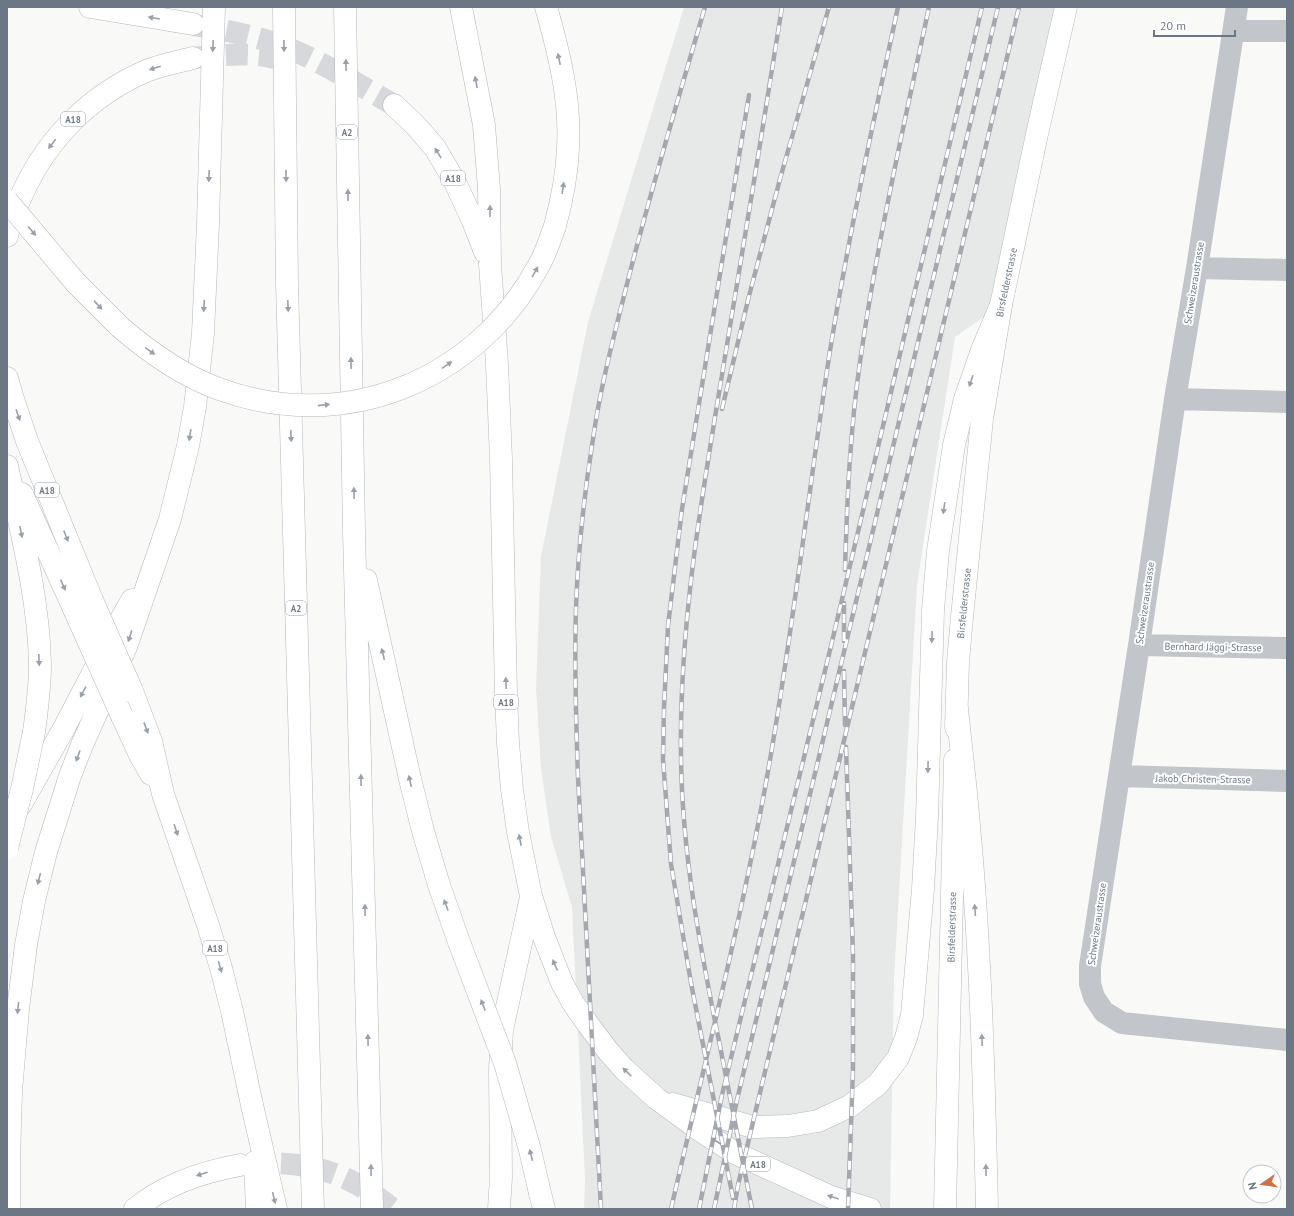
<svg xmlns="http://www.w3.org/2000/svg" width="1294" height="1216" viewBox="0 0 1294 1216" font-family="'PT Sans',sans-serif">
  <style>
    .built { fill: #e7e8e8 }
    .lines { fill: none; stroke-linecap: round; stroke-linejoin: round }
    .highway-tunnel { stroke: #d6d8db; stroke-width: 22; stroke-dasharray: 22 11; stroke-linecap: butt }
    .major-casing { stroke: #b6b9bd; stroke-width: 23 }
    .highway-casing { stroke: #b5b8bc; stroke-width: 23 }
    .minor { stroke: #c2c5c9; stroke-width: 22 }
    .major { stroke: #fff; stroke-width: 22 }
    .highway { stroke: #fff; stroke-width: 22 }
    .rail-casing { stroke: #a4a8ae; stroke-width: 4.5 }
    .rail { stroke: #fff; stroke-width: 3; stroke-dasharray: 9; stroke-linecap: butt }
    .highway-bridge-casing { stroke: #b5b8bc; stroke-width: 23; stroke-linecap: butt }
    .highway-bridge { stroke: #fff; stroke-width: 22 }
    .oneway { fill: #98a0aa }
    .labels { text-anchor: middle; dominant-baseline: central; stroke-width: 4; stroke-linejoin: round; paint-order: stroke }
    .shield { fill: #fff; stroke: #98a0aa; stroke-width: 1 }
    .shield-label { font-size: 9px; font-weight: bold; fill: #6c7785 }
    .street-label { font-size: 10px; fill: #6c7785; stroke: #fff }
  </style>
  <rect width="100%" height="100%" fill="#f9f9f8"/>
  <!-- built -->
  <path class="built" d="M684 7H1066L1001 305 955 337 917 585 894 978 890 1209H584L585 1179 572 907 551 837 541 768 536 689 541 556 588 322Z"/>
  <g class="lines">
    <!-- highway-tunnel -->
    <path class="highway-tunnel" d="M194 25C223 30 253 35 280 45 320 60 357 84 394 105
      M193 58C217 55 242 53 266 56 275 58 285 60 294 63
      M248 1164C285 1161 321 1165 355 1183 368 1190 381 1200 393 1209"/>
    <!-- major casing -->
    <g class="major-casing">
      <g id="major">
        <path id="s1" d="M956 728 958 662 962 617 982 419 1001 305 1037 134 1066 7"/>
        <path id="s2" d="M945 1209 955 760"/>
      </g>
    </g>
    <!-- highway casing -->
    <g class="highway-casing">
      <path id="highway" d="M90 7 193 24
        M284 7 287 284 313 1209
        M345 7 354 532 372 1209
        M461 7 484 125 489 189 490 264 497 364 501 459 506 693 508 743 512 789 518 832 531 896 544 937 562 983 573 1003 587 1023 608 1051 624 1069 656 1098 698 1129 735 1153 831 1197 870 1209
        M546 7C559 53 571 100 568 148 567 174 562 200 555 226
        M394 105 417 127 435 148 454 180 473 221 485 252
        M7 236C10 220 17 205 24 190 49 137 91 95 146 71 161 65 177 62 193 58
        M76 283 120 327
        M7 378 13 399 27 441 92 600
        M7 466C21 532 39 598 40 665 40 688 37 710 34 732
        M22 494 74 609
        M366 580 410 779 423 831 439 885 459 942
        M132 691 151 741 163 794 208 925 221 968 232 1011 252 1105 276 1209
        M957 709C961 748 966 787 969 826 981 953 984 1081 987 1209
        M122 716 140 755 151 774
        M21 804 63 730 119 623 132 600
        M673 1104 753 1127 788 1126 818 1121 850 1106 878 1084 898 1058 906 1038 912 1015 923 889 927 817 933 610 938 551 954 445 965 399 982 350 1001 305
        M255 1162 257 1209
        M540 1193 544 1209
        M9 1209V1161L11 1091 18 1009 26 945 34 901 46 852 70 776 82 745 126 647 170 519 188 446 195 407 203 333 208 224 214 7
        M135 1209C165 1184 202 1172 240 1165
        M499 1209 501 1177 500 1070 502 1030 531 897"/>
    </g>
    <!-- minor -->
    <path class="minor" d="M1237 7 1197 268 1175 399 1139 645 1090 966V984L1094 997 1104 1012 1122 1023 1287 1040
      M1234 31H1287
      M1197 268 1287 270
      M1175 399 1287 402
      M1139 645 1287 648
      M1120 776 1287 781"/>
    <!-- major -->
    <use href="#major" class="major"/>
    <!-- highway -->
    <use href="#highway" class="highway"/>
    <!-- rail casing -->
    <g class="rail-casing">
      <path id="rail" d="M722 409 749 296 780 179 829 7
        M845 570C847 500 850 431 860 362 877 242 904 125 929 7
        M844 641V603
        M844 671 845 725
        M846 747 853 954V1069L848 1209
        M733 1198 691 983 671 864 663 759 664 708 668 626 682 509 749 95
        M601 1209 578 777C576 721 574 664 576 608 578 551 584 495 593 439 600 390 612 343 624 296 648 199 677 103 705 7
        M671 1209C704 1065 741 922 767 777 792 637 808 497 829 357 848 239 873 123 898 7
        M699 1209 722 1095 831 646 982 7
        M714 1209 737 1100 998 7
        M734 1209 738 1185 1019 7
        M752 1209C741 1153 730 1097 719 1041 700 947 682 853 681 757 679 628 701 501 722 375 742 252 763 130 782 7"/>
    </g>
    <!-- rail -->
    <use href="#rail" class="rail"/>
    <!-- highway-bridge casing -->
    <g class="highway-bridge-casing">
      <path id="highway-bridge" d="M7 201 76 283
        M120 327C149 352 183 376 219 389 344 435 477 381 539 265 546 253 550 239 555 226
        M92 600 132 691
        M74 609 122 716
        M7 848 22 789 34 732
        M459 942 505 1063 530 1150 540 1193"/>
    </g>
    <!-- highway-bridge -->
    <use href="#highway-bridge" class="highway-bridge"/>
  </g>
  <!-- one-way arrows -->
  <defs><path id="oneway-solid" d="M-6-.8H1V-3.2L6.5 0L1 3.2V.8H-6Z"/></defs>
  <g class="oneway">
    <use href="#oneway-solid" transform="translate(154 18) rotate(-170)"/>
    <use href="#oneway-solid" transform="translate(213 46) rotate(92)"/>
    <use href="#oneway-solid" transform="translate(284 46) rotate(89)"/>
    <use href="#oneway-solid" transform="translate(559 59) rotate(-102)"/>
    <use href="#oneway-solid" transform="translate(346 65) rotate(-91)"/>
    <use href="#oneway-solid" transform="translate(155 68) rotate(162)"/>
    <use href="#oneway-solid" transform="translate(476 82) rotate(-101)"/>
    <use href="#oneway-solid" transform="translate(52 144) rotate(128)"/>
    <use href="#oneway-solid" transform="translate(438 153) rotate(-122)"/>
    <use href="#oneway-solid" transform="translate(209 176) rotate(92)"/>
    <use href="#oneway-solid" transform="translate(286 176) rotate(89)"/>
    <use href="#oneway-solid" transform="translate(563 188) rotate(-81)"/>
    <use href="#oneway-solid" transform="translate(348 195) rotate(-91)"/>
    <use href="#oneway-solid" transform="translate(490 211) rotate(-90)"/>
    <use href="#oneway-solid" transform="translate(32 231) rotate(50)"/>
    <use href="#oneway-solid" transform="translate(535 272) rotate(-60)"/>
    <use href="#oneway-solid" transform="translate(98 305) rotate(47)"/>
    <use href="#oneway-solid" transform="translate(204 306) rotate(93)"/>
    <use href="#oneway-solid" transform="translate(288 306) rotate(88)"/>
    <use href="#oneway-solid" transform="translate(150 351) rotate(35)"/>
    <use href="#oneway-solid" transform="translate(351 363) rotate(-91)"/>
    <use href="#oneway-solid" transform="translate(447 365) rotate(-34)"/>
    <use href="#oneway-solid" transform="translate(971 381) rotate(109)"/>
    <use href="#oneway-solid" transform="translate(324 405) rotate(-6)"/>
    <use href="#oneway-solid" transform="translate(18 415) rotate(71)"/>
    <use href="#oneway-solid" transform="translate(190 435) rotate(99)"/>
    <use href="#oneway-solid" transform="translate(291 436) rotate(88)"/>
    <use href="#oneway-solid" transform="translate(354 493) rotate(-91)"/>
    <use href="#oneway-solid" transform="translate(944 508) rotate(98)"/>
    <use href="#oneway-solid" transform="translate(21 532) rotate(78)"/>
    <use href="#oneway-solid" transform="translate(66 536) rotate(68)"/>
    <use href="#oneway-solid" transform="translate(63 585) rotate(66)"/>
    <use href="#oneway-solid" transform="translate(130 636) rotate(108)"/>
    <use href="#oneway-solid" transform="translate(932 637) rotate(92)"/>
    <use href="#oneway-solid" transform="translate(383 654) rotate(-103)"/>
    <use href="#oneway-solid" transform="translate(39 660) rotate(88)"/>
    <use href="#oneway-solid" transform="translate(506 683) rotate(-92)"/>
    <use href="#oneway-solid" transform="translate(83 692) rotate(118)"/>
    <use href="#oneway-solid" transform="translate(146 728) rotate(70)"/>
    <use href="#oneway-solid" transform="translate(78 756) rotate(110)"/>
    <use href="#oneway-solid" transform="translate(928 767) rotate(91)"/>
    <use href="#oneway-solid" transform="translate(361 780) rotate(-91)"/>
    <use href="#oneway-solid" transform="translate(410 781) rotate(-103)"/>
    <use href="#oneway-solid" transform="translate(176 830) rotate(71)"/>
    <use href="#oneway-solid" transform="translate(520 840) rotate(-101)"/>
    <use href="#oneway-solid" transform="translate(39 879) rotate(104)"/>
    <use href="#oneway-solid" transform="translate(446 905) rotate(-110)"/>
    <use href="#oneway-solid" transform="translate(365 910) rotate(-91)"/>
    <use href="#oneway-solid" transform="translate(975 910) rotate(-94)"/>
    <use href="#oneway-solid" transform="translate(555 965) rotate(-114)"/>
    <use href="#oneway-solid" transform="translate(220 967) rotate(74)"/>
    <use href="#oneway-solid" transform="translate(483 1005) rotate(-111)"/>
    <use href="#oneway-solid" transform="translate(18 1008) rotate(96)"/>
    <use href="#oneway-solid" transform="translate(368 1040) rotate(-91)"/>
    <use href="#oneway-solid" transform="translate(982 1040) rotate(-92)"/>
    <use href="#oneway-solid" transform="translate(627 1072) rotate(-136)"/>
    <use href="#oneway-solid" transform="translate(716 1141) rotate(-147)"/>
    <use href="#oneway-solid" transform="translate(531 1155) rotate(-104)"/>
    <use href="#oneway-solid" transform="translate(371 1170) rotate(-91)"/>
    <use href="#oneway-solid" transform="translate(986 1170) rotate(-91)"/>
    <use href="#oneway-solid" transform="translate(202 1174) rotate(162)"/>
    <use href="#oneway-solid" transform="translate(833 1197) rotate(-161)"/>
    <use href="#oneway-solid" transform="translate(274 1198) rotate(77)"/>
  </g>
  <g class="labels">
    <!-- shield labels -->
    <g class="shield">
      <rect x="61" y="112" width="24" height="14" rx="3"/>
      <rect x="337" y="125" width="20" height="14" rx="3"/>
      <rect x="441" y="171" width="24" height="14" rx="3"/>
      <rect x="35" y="483" width="24" height="14" rx="3"/>
      <rect x="286" y="601" width="20" height="14" rx="3"/>
      <rect x="494" y="695" width="24" height="14" rx="3"/>
      <rect x="203" y="941" width="24" height="14" rx="3"/>
      <rect x="746" y="1157" width="24" height="14" rx="3"/>
    </g>
    <g class="shield-label">
      <text x="73" y="119">A18</text>
      <text x="347" y="132">A2</text>
      <text x="453" y="178">A18</text>
      <text x="47" y="490">A18</text>
      <text x="296" y="608">A2</text>
      <text x="506" y="702">A18</text>
      <text x="215" y="948">A18</text>
      <text x="758" y="1164">A18</text>
    </g>
    <!-- street labels -->
    <g class="street-label">
      <text stroke="none"><textPath href="#s1" startOffset="449">Birsfelderstrasse</textPath></text>
      <text transform="translate(1194 283) rotate(-81)">Schweizeraustrasse</text>
      <text stroke="none"><textPath href="#s1" startOffset="125">Birsfelderstrasse</textPath></text>
      <text transform="translate(1145 603) rotate(-82)">Schweizeraustrasse</text>
      <text transform="translate(1213 647) rotate(1)">Bernhard Jäggi-Strasse</text>
      <text transform="translate(1203 779) rotate(1)">Jakob Christen-Strasse</text>
      <text transform="translate(1097 924) rotate(-82)">Schweizeraustrasse</text>
      <text stroke="none"><textPath href="#s2" startOffset="282">Birsfelderstrasse</textPath></text>
    </g>
  </g>
  <!-- border -->
  <rect width="1294" height="1216" fill="none" stroke="#6c7785" stroke-width="16"/>
  <!-- north arrow -->
  <g transform="translate(1262 1184) rotate(257)"><circle r="19" fill="#ffffff" stroke="#c4c9ce"/>
  <path d="M0-3L7 15L0 10L-7 15Z" fill="#cf7243"/>
  <text y="-6" font-size="11" font-weight="bold" text-anchor="middle" fill="#6c7785">N</text>
  </g>
  <!-- scale -->
  <path d="M1154 30v6h81v-6" fill="none" stroke="#6c7785" stroke-width="2"/>
  <text x="1160" y="30" font-size="12" fill="#6c7785" stroke="#ffffff" stroke-width="3" paint-order="stroke">20 m</text>
</svg>
